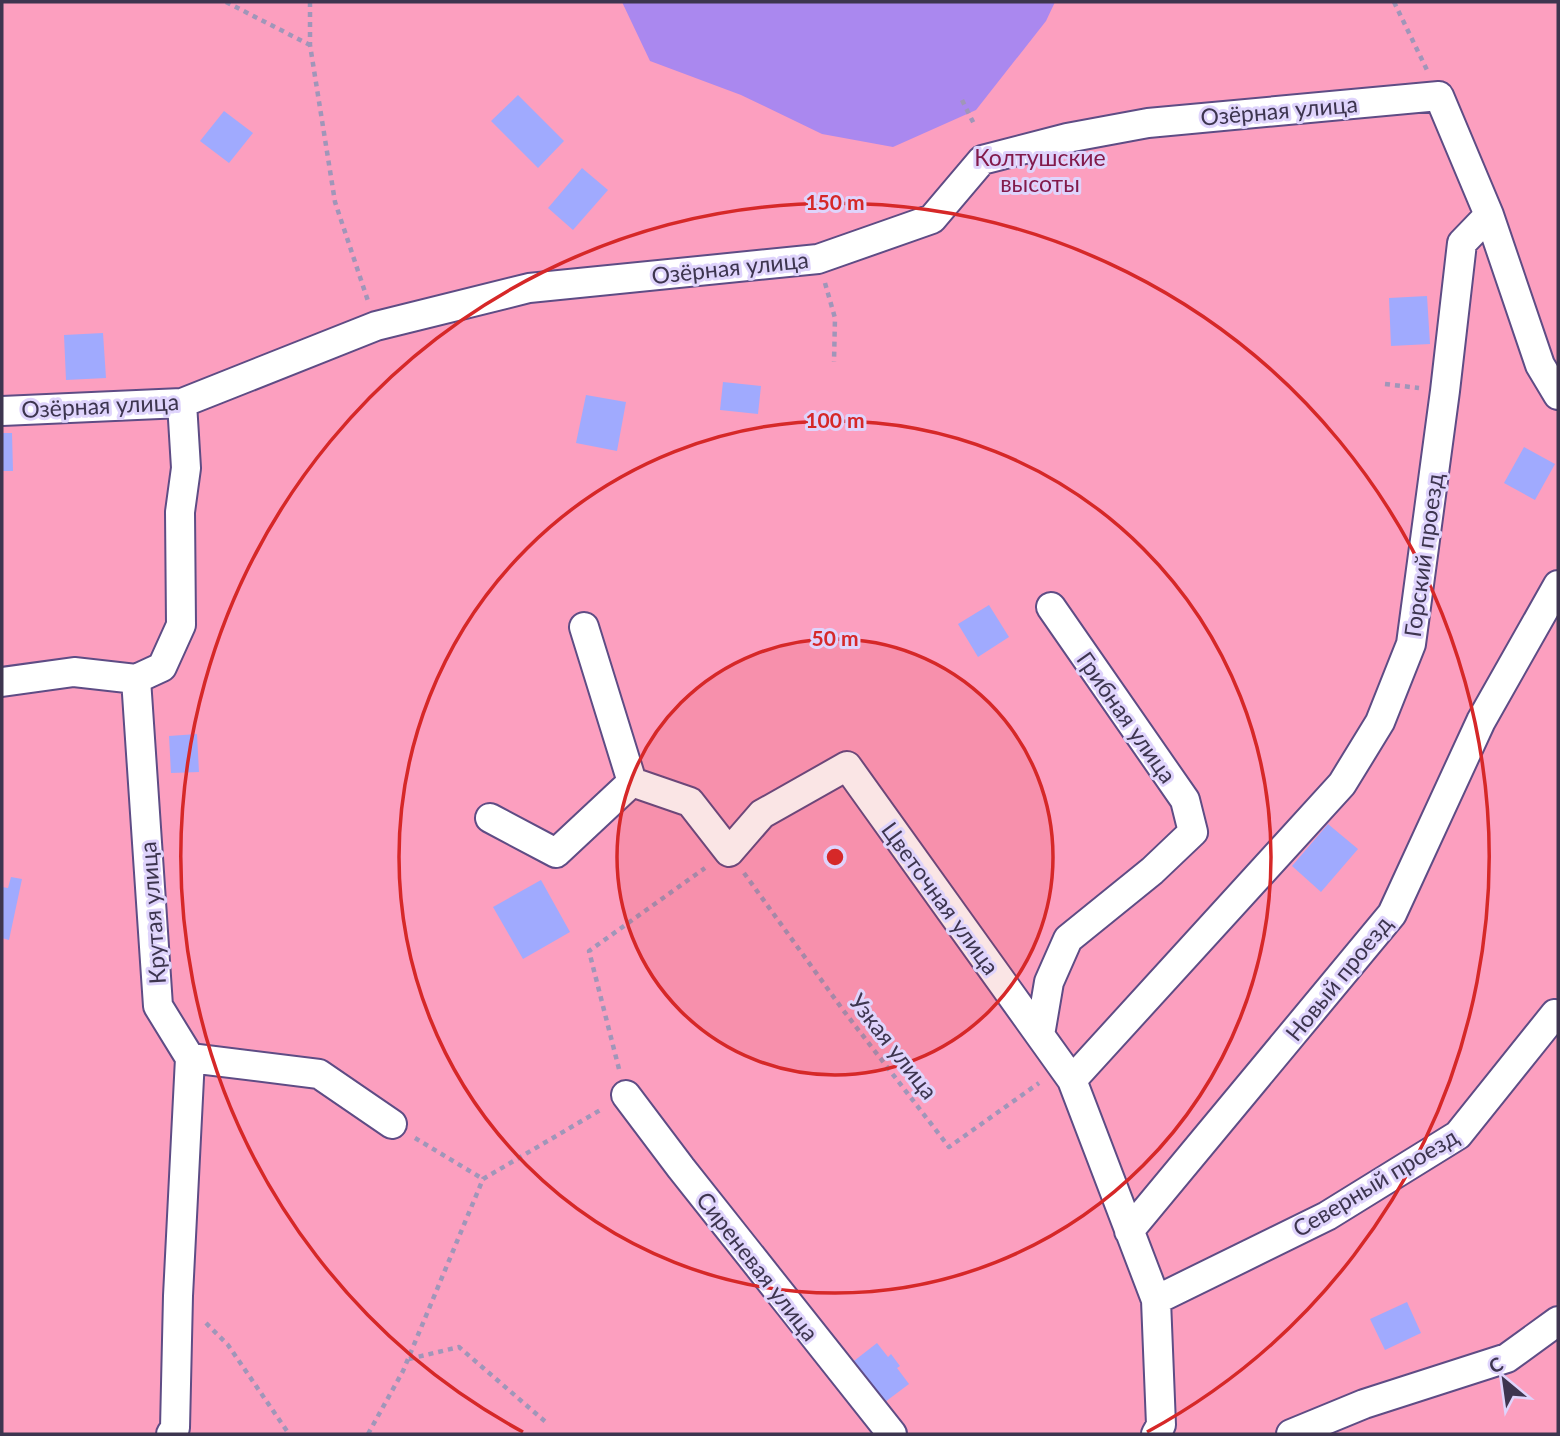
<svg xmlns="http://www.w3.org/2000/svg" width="1560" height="1436" viewBox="0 0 1560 1436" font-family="Lato,sans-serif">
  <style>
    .green { fill: #fc9fbf }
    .water { fill: #aa88ef }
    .building { fill: #a0aafe }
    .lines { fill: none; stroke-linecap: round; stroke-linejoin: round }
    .minor-casing { stroke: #5e4c85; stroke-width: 32 }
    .path { stroke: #a096b9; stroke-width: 4.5; stroke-dasharray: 5 5; stroke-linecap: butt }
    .minor { stroke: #fff; stroke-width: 28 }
    .ring { fill: none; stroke: #d62828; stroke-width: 3.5 }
    .labels { text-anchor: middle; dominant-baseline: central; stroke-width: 6; stroke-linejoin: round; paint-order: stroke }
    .street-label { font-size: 23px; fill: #3d354f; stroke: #dfd4fc }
    .park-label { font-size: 23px; fill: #821a4b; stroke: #dfd4fc }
    .centre { fill: #d62828; stroke: #dfd4fc; stroke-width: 3.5 }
    .ring-label { font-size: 21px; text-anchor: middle; font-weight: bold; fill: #d62828; stroke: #dfd4fc; stroke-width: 6; stroke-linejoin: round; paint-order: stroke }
  </style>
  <rect width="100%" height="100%" fill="#dfd4fc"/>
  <!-- green -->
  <path class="green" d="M2 2H1558V1434H2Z"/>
  <!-- water -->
  <path class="water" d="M622 2H1055L1046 21 976 110 893 147 822 134 741 95 650 61Z"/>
  <!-- building -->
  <path class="building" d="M518 95 564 141 538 168 491 121Z
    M224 111 253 133 229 163 200 141Z
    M582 168 608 190 573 230 548 208Z
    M1427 296 1430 344 1391 346 1389 298Z
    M103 333 106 378 66 380 64 335Z
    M723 382 761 386 758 414 720 410Z
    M586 395 626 402 617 451 576 443Z
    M2 433H12L13 471H2Z
    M1524 447 1555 464 1535 500 1504 483Z
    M989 605 1009 637 978 657 958 624Z
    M197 734 199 772 171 773 169 736Z
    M1328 824 1358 849 1321 892 1292 866Z
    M11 877 22 879 9 940 2 938V887L8 888Z
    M541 880 570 932 523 959 493 907Z
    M1407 1302 1421 1333 1385 1350 1370 1319Z
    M877 1343 888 1357 891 1354 900 1366 897 1368 909 1384 881 1405 850 1364Z"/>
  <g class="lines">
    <!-- minor casing -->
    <g class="minor-casing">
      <path id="minor" d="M2 411 182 403 376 326 529 288 818 259 932 219 982 160 1067 138 1148 123 1439 96 1489 215 1540 365 1558 395
        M584 627 632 782 690 802 729 852 762 814 847 766 1072 1080 1156 1300 1161 1425 1156 1434
        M136 679 158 1006 190 1058 178 1296 175 1428 171 1434
        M136 679 162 667 181 625 180 512 186 468 182 403
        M2 682 74 672 136 679
        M490 818 556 853 632 782
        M1040 1035 1049 982 1068 939 1152 871 1193 832 1185 800 1051 607
        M190 1058 319 1074 392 1124
        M1072 1080 1342 784 1380 722 1411 644 1445 391 1462 243 1489 215
        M626 1095 681 1168 892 1434
        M1129 1231 1392 914 1481 721 1558 585
        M1156 1300 1327 1216 1458 1135 1555 1014
        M1291 1434 1364 1404 1507 1358 1558 1321"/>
    </g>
    <!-- path -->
    <path class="path" d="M226 2 310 45
      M310 2V45L335 202 368 301
      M1394 2 1427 70
      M962 100 974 124
      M825 283 835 318 834 362
      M1385 384 1419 388
      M744 873 843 1010 949 1147 1039 1083
      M619 1069 589 951 705 868
      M415 1138 483 1179
      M206 1323 228 1345 289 1434
      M409 1359 459 1347 548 1424
      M368 1434 403 1371 483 1179 602 1109"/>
    <!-- minor -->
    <use href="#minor" class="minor"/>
  </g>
  <!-- distance rings -->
  <circle cx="835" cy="857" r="218" fill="#d62828" fill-opacity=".12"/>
  <g class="ring">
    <circle cx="835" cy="857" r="218"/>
    <circle cx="835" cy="857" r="436"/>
    <path d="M523 1432A654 654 0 1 1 1147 1432"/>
  </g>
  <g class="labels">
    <!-- street labels -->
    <g class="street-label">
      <text transform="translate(1279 110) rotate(-5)">Озёрная улица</text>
      <text transform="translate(730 267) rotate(-6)">Озёрная улица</text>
      <text transform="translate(100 405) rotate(-3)">Озёрная улица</text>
      <text transform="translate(1423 555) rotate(-82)">Горский проезд</text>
      <text transform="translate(1127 717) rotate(55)">Грибная улица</text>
      <text transform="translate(941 898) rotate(54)">Цветочная улица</text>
      <text transform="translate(152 913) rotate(-94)">Крутая улица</text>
      <text transform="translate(1338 978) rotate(-51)">Новый проезд</text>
      <text transform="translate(894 1046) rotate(52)">Узкая улица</text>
      <text transform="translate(1375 1182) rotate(-31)">Северный проезд</text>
      <text transform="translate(758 1266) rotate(52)">Сиреневая улица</text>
    </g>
    <!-- park labels -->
    <g class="park-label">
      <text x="1040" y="157">Колтушские<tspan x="1040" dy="26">высоты</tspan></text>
    </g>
  </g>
  <circle cx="835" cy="857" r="10" class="centre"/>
  <g class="ring-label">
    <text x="835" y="210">150 m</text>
    <text x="835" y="428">100 m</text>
    <text x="835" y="646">50 m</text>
  </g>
  <!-- border -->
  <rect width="1560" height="1436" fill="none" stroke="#3d354f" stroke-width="7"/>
  <!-- north arrow -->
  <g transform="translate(1504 1380) rotate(331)" stroke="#dfd4fc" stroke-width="5" paint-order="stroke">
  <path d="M0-5L12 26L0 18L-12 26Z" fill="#3d354f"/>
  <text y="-10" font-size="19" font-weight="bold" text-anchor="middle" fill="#3d354f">С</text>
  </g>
</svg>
